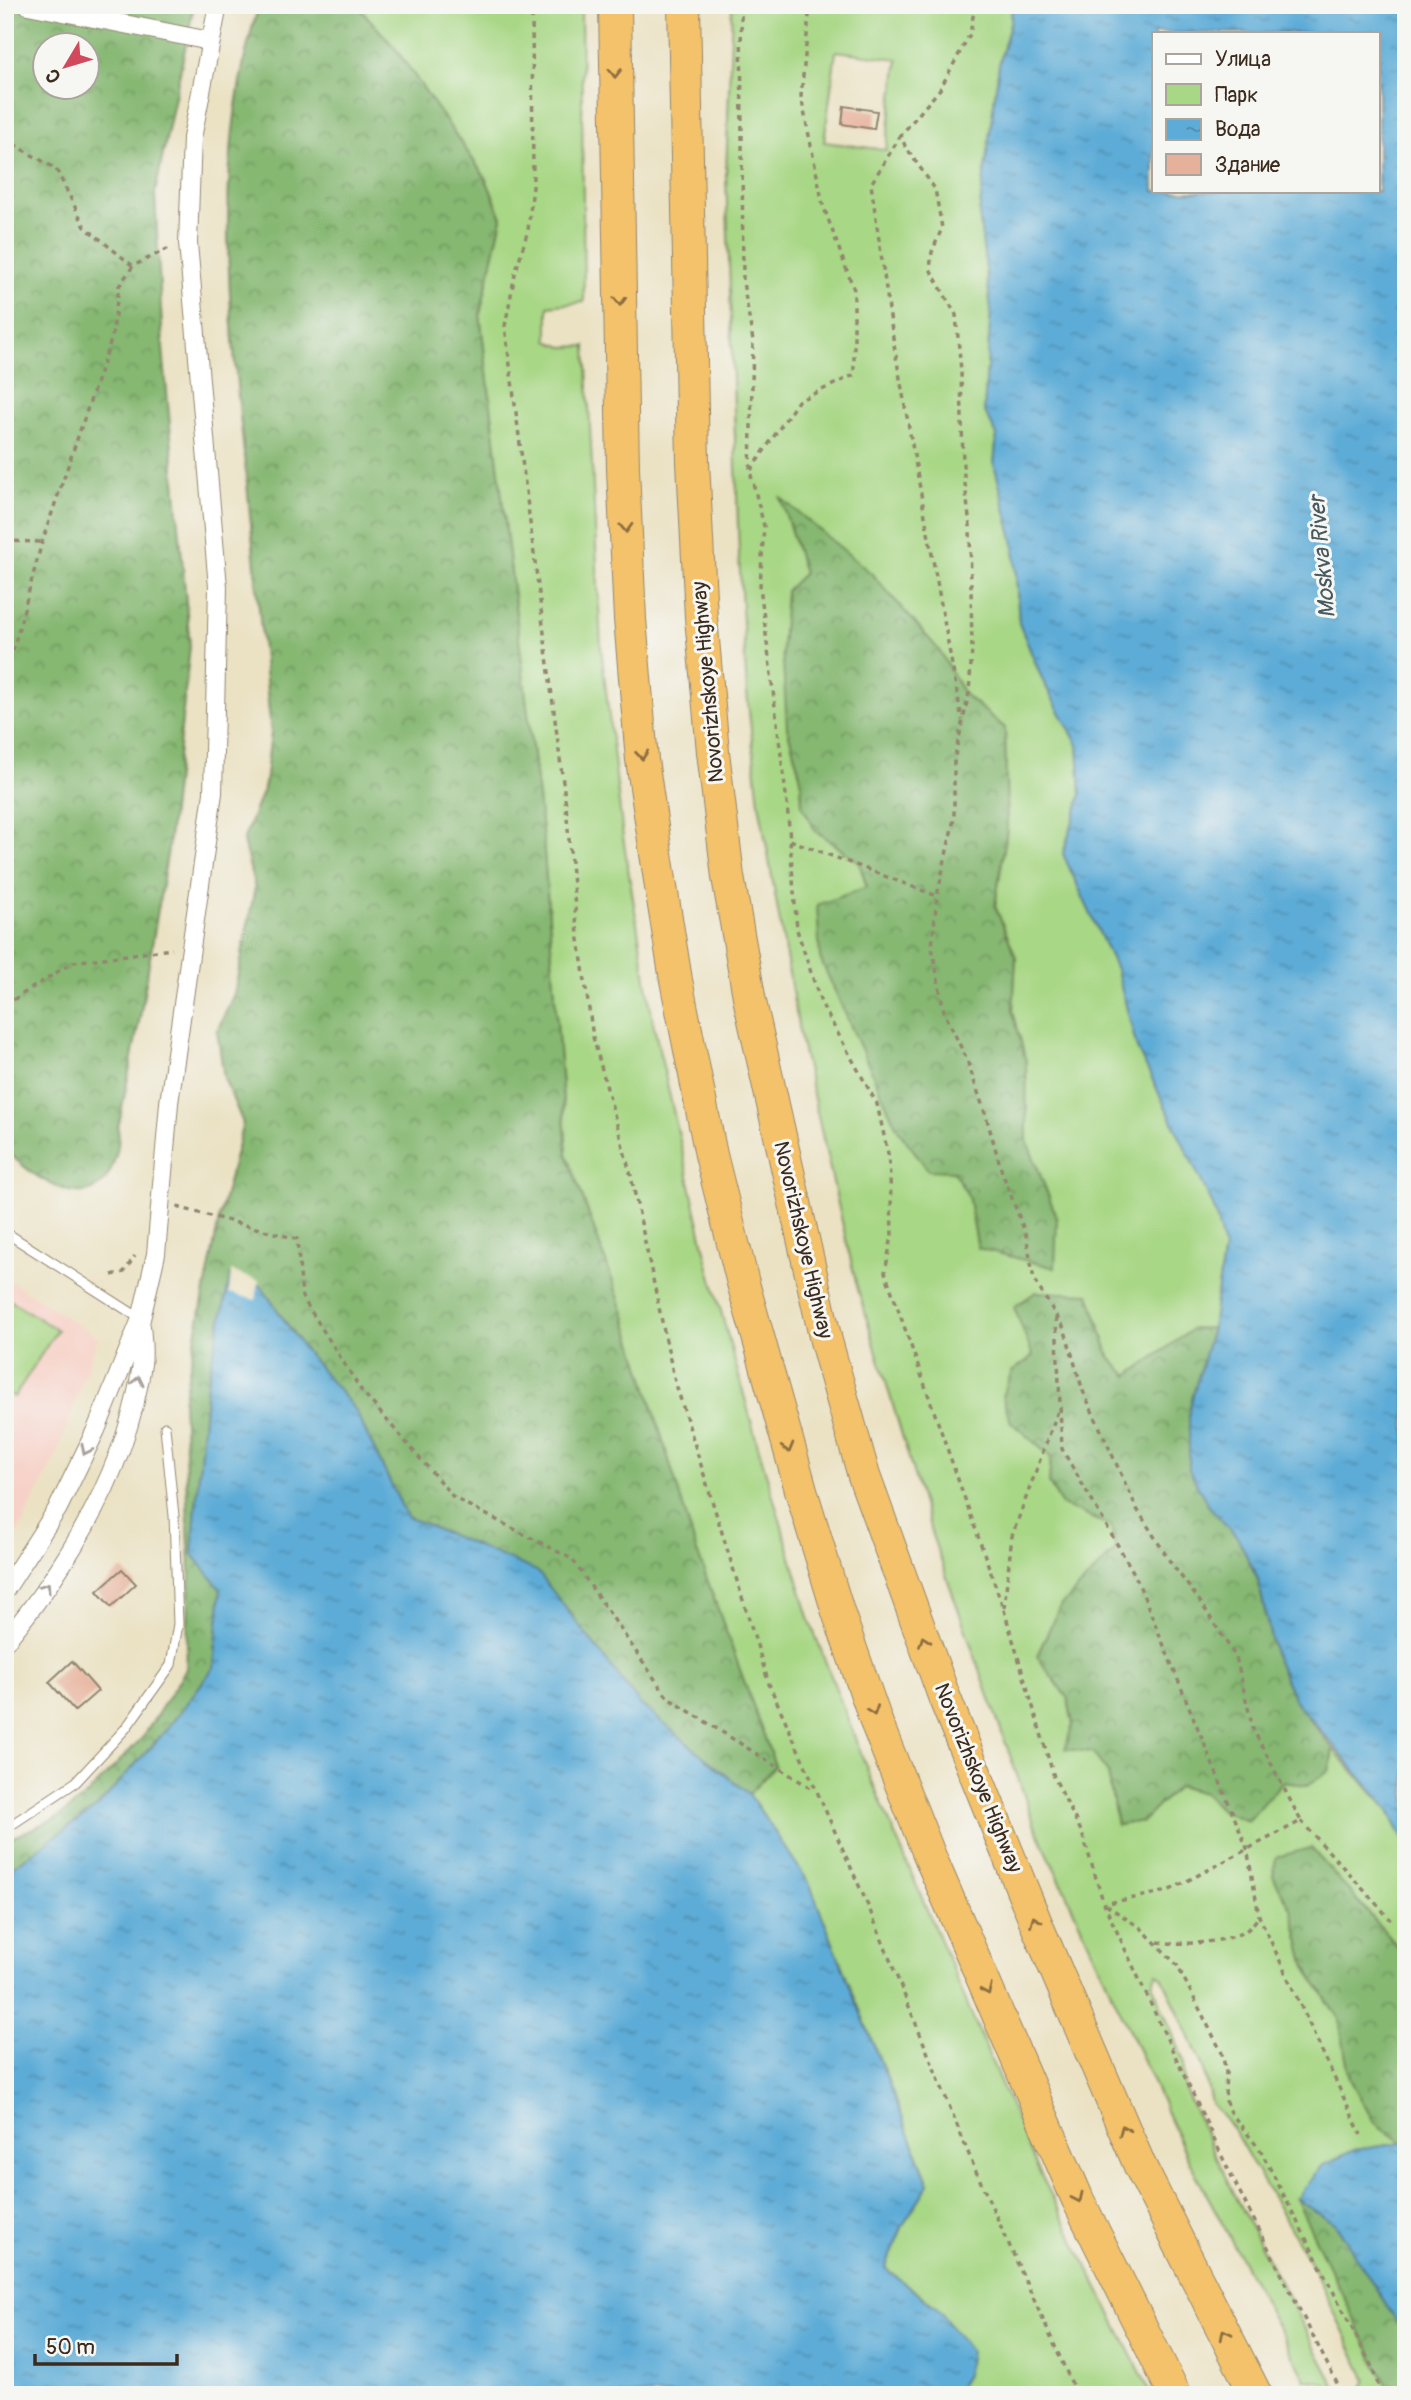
<svg xmlns="http://www.w3.org/2000/svg" width="1411" height="2400" viewBox="0 0 1411 2400" font-family="Pangolin,sans-serif">
  <style>
    .built { fill: #f7d1c7 }
    .green { fill: #a8d785; stroke: #728052; stroke-width: 2; fill-rule: evenodd }
    .forest { fill: url(#forest-crowns); stroke: #607148; stroke-width: 2; fill-rule: evenodd }
    .water { fill: url(#water-ripples); stroke: #4c6b7a; stroke-width: 2; fill-rule: evenodd }
    .pier { fill: #ebe2c4 }
    .building { fill: #e7b09a }
    .lines { fill: none; stroke-linecap: round; stroke-linejoin: round }
    .service-casing { stroke: #938671; stroke-width: 11 }
    .minor-casing { stroke: #938671; stroke-width: 20 }
    .motorway-casing { stroke: #938671; stroke-width: 34 }
    .path { stroke: #938671; stroke-width: 3.5; stroke-dasharray: 5 5; stroke-linecap: butt }
    .service { stroke: #fff; stroke-width: 9 }
    .minor { stroke: #fff; stroke-width: 18 }
    .motorway { stroke: #f3c26a; stroke-width: 32 }
    .oneway { stroke: #8e6e40 }
    .oneway2 { stroke: #a79f9a }
    .labels { text-anchor: middle; dominant-baseline: central; stroke-width: 6; stroke-linejoin: round; paint-order: stroke }
    .street-label { font-size: 21px; fill: #3b2a1e; stroke: #f6f6f2 }
    .water-label { font-size: 23px; font-style: italic; fill: #47585f; stroke: #f6f6f2 }
  </style>
  <defs>
    <pattern id="forest-crowns" width="20" height="18" patternUnits="userSpaceOnUse" patternTransform="scale(1.75)"><rect width="20" height="18" fill="#86b872"/><path d="M2 6a3 3 0 1 1 6 0M12 15a3 3 0 1 1 6 0" fill="none" stroke="#6f965d"/></pattern>
    <pattern id="water-ripples" width="26" height="14" patternUnits="userSpaceOnUse" patternTransform="scale(1.75)"><rect width="26" height="14" fill="#5dacd7"/><path d="M2 4q2-2 4 0t4 0M15 11q2-2 4 0t4 0" fill="none" stroke="#4e8cae"/></pattern>
  </defs>
  <rect width="100%" height="100%" fill="#f6f6f2"/>
  <filter id="ink" filterUnits="userSpaceOnUse"><feTurbulence type="fractalNoise" baseFrequency=".0143" numOctaves="2"/><feDisplacementMap in="SourceGraphic" scale="14" xChannelSelector="R" yChannelSelector="G"/><feConvolveMatrix kernelMatrix="1 2 1 2 8 2 1 2 1" color-interpolation-filters="sRGB"/></filter>
  <filter id="wash" filterUnits="userSpaceOnUse"><feTurbulence type="fractalNoise" baseFrequency=".00686" numOctaves="4" result="noise"/><feDisplacementMap in="SourceGraphic" scale="28" xChannelSelector="R" yChannelSelector="G"/><feGaussianBlur stdDeviation="1.57" result="paint"/><feColorMatrix in="noise" values="0 0 0 0 0 0 0 0 0 0 0 0 0 0 0 0 0 1.4 0 .05"/><feComposite in="paint" operator="in"/></filter>
  <g filter="url(#wash)">
    <rect width="100%" height="100%" fill="#ebe2c4"/>
    <!-- built -->
    <path class="built" d="M5 1278 98 1337 57 1454 17 1534 5 1550Z"/>
    <!-- green -->
    <path class="green" d="M357 5H581L584 302 548 306V341L563 347 586 346 601 647 623 837 653 1022 708 1264 758 1446 811 1624 869 1774 1034 2161 1152 2395H954L966 2375 937 2308 885 2268 903 2225 929 2183 809 1883 749 1794 775 1766 696 1549 624 1313 567 1154 543 839 480 314 502 217 485 177 395 48Z
      M732 5H1012L1011 20 999 65 979 214 991 309 984 410 997 435 994 463 1014 544 1019 623 1043 681 1078 744 1081 795 1063 854 1117 971 1137 1048 1213 1205 1224 1248 1212 1328 1193 1329 1128 1376 1110 1358 1089 1294 1033 1356 1012 1372 1011 1422 1051 1457 1049 1483 1062 1505 1111 1525 1116 1550 1059 1608 1037 1656 1068 1699 1073 1724 1108 1773 1117 1825 1143 1821 1177 1786 1204 1793 1222 1811 1248 1821 1282 1782 1308 1785 1329 1771 1333 1749 1389 1811 1406 1845V1956L1311 1848 1273 1875 1292 1911 1306 1967 1339 2019 1350 2079 1374 2122 1402 2143 1354 2150 1349 2305 1391 2395H1358L1367 2380 1311 2264 1233 2129 1211 2103 1203 2067 1163 1978 1157 1973 1152 1983 1184 2062V2088L1233 2193 1340 2395 1322 2382 1306 2380 1190 2163 1035 1826 933 1538 856 1283 801 1042 759 803 747 693 739 556 726 175ZM836 51 898 59 886 150 824 142ZM781 499 939 650 964 694 1005 728 1007 829 995 906 1016 957 1013 1011 1026 1062 1027 1141 1057 1218 978 1248 968 1195 953 1171 859 862 815 830 802 805 801 778 787 727 786 591 804 573Z
      M5 1297 57 1330 14 1397 5 1392Z"/>
    <!-- forest -->
    <path class="forest" d="M5 5H194L155 193 163 348 190 646 168 849 141 1012 118 1128C120 1144 117 1154 111 1169 91 1220 28 1175 5 1148ZM46 46H88V88H46Z
      M259 5H357L395 48 485 177 502 218 480 314 543 839 567 1154 624 1313 696 1549 775 1766 749 1794 640 1704 537 1572 407 1517 355 1410 303 1348 261 1286 231 1275 207 1383 192 1553 221 1590 214 1667 168 1728 97 1807 5 1872V1841L60 1816 88 1794 143 1737 186 1669 190 1571 183 1401 219 1219 243 1123 224 1078 217 1031 234 994 255 888 243 841 265 784 271 733C263 643 254 553 245 463 229 312 211 153 259 5Z
      M781 498 872 574 939 650 964 694 1005 728 1007 829 995 906 1016 957 1013 1011 1026 1062 1027 1141 1057 1218 1055 1268 978 1248 968 1195 953 1171 928 1170 897 1128 820 958 817 905 867 887 859 862 815 830 802 805 801 778 787 727 782 646 786 591 804 573Z
      M1036 1292 1089 1294 1110 1358 1128 1376 1193 1329 1212 1328 1189 1410 1208 1505 1238 1538 1258 1580 1275 1657 1295 1701 1333 1749 1329 1771 1308 1785 1282 1782 1248 1821 1222 1811 1204 1793 1178 1786 1143 1821 1117 1825 1108 1773 1092 1752 1065 1749 1073 1724 1068 1699 1037 1656 1059 1608 1116 1550 1111 1526 1062 1505 1049 1483 1051 1457 1011 1422 1002 1396 1012 1372 1033 1356 1014 1307Z
      M1311 1848 1406 1956V2150L1402 2143 1374 2122 1350 2079 1339 2019 1306 1967 1292 1911 1273 1876 1276 1857Z
      M1296 2199 1335 2223 1406 2336V2395H1391L1389 2390Z"/>
    <!-- water -->
    <path class="water" d="M1012 5H1406V1845L1389 1810 1295 1701 1275 1657 1258 1579 1238 1538 1208 1505 1189 1470V1410L1212 1328 1224 1248 1213 1205 1137 1048 1117 971 1063 854 1081 795 1078 745 1043 681 1019 623 1014 544 994 463 997 435 984 410 991 309 979 214 999 65 1011 20ZM1154 33H1378V191H1154Z
      M231 1274 261 1286 303 1348 355 1410 407 1517 537 1571 640 1704 749 1794 809 1883 929 2184 903 2225 885 2268 937 2308 970 2351 966 2375 954 2395H5V1872L97 1807 168 1728 214 1667 221 1590 192 1553 207 1383Z
      M1402 2143 1406 2150V2336L1335 2223 1296 2199 1323 2165 1354 2150Z"/>
    <!-- pier -->
    <path class="pier" d="M231 1271 259 1281 256 1300 229 1293Z"/>
    <g id="blocks">
      <!-- building -->
      <path class="building" d="M844 106 877 111 874 129 842 124Z
        M122 1569 136 1584 111 1607 97 1591Z
        M72 1661 98 1691 75 1711 49 1682Z"/>
    </g>
  </g>
  <g filter="url(#ink)">
    <use href="#blocks" fill-opacity="0" stroke="#938671" stroke-width="2"/>
    <g class="lines">
      <!-- service casing -->
      <g class="service-casing">
        <path id="service" d="M5 1232 141 1319
          M5 1829 76 1782 126 1728 171 1665 178 1624 174 1516 165 1427"/>
      </g>
      <!-- minor casing -->
      <g class="minor-casing">
        <path id="minor" d="M28 5 210 41
          M5 1590 58 1508 96 1430 141 1319 156 1254 169 1103 213 793 218 587 188 243 192 138 218 5
          M5 1642C70 1563 128 1466 142 1364 144 1352 142 1338 141 1326"/>
      </g>
      <!-- motorway casing -->
      <g class="motorway-casing">
        <path id="motorway" d="M615 5 623 469 630 619 642 760 661 887 676 980 711 1155 743 1283 803 1497 838 1612 877 1724 931 1859 1078 2200 1175 2395
          M684 5 693 462 701 617 713 752 728 877 750 1002 826 1341 864 1476 945 1699 1038 1928 1140 2166 1256 2395"/>
      </g>
      <!-- path -->
      <path class="path" d="M532 5 533 187 528 230 515 274 505 326 566 806 576 919 593 1037 631 1176 674 1378 769 1684 869 1908 974 2167 1077 2395
        M741 5 743 282 753 341 750 471 764 526 760 586 787 803 797 930 821 1003 877 1104 889 1158 891 1199 892 1236 885 1272 1004 1610 1054 1777 1082 1833 1104 1904 1226 2165 1343 2395
        M975 5 970 34 940 89 901 135 905 146 935 189 942 228 932 252 930 269 956 315 961 371 963 467 970 526 972 649 969 693 954 760V819L937 896 932 947 944 1012 967 1060 986 1116 1002 1172 1026 1235 1034 1280 1064 1328 1083 1391 1137 1509 1171 1563 1199 1600 1236 1657 1253 1729 1301 1821 1168 1891 1104 1904
        M901 135 871 184 894 345 962 720
        M5 139 56 169 85 227 133 266 171 247
        M751 470 798 401 854 375V290L823 205 801 96 810 5
        M5 541 42 542
        M5 680 42 542 112 337 119 286 133 266
        M790 840 937 896
        M5 1005 73 962 172 949
        M177 1207 297 1239 302 1297 361 1390 454 1498 572 1559 668 1698 814 1790
        M112 1275 124 1272 135 1256
        M1056 1317 1062 1449 1135 1575 1247 1848 1259 1916 1361 2135
        M1004 1608 1012 1536 1059 1408
        M1301 1821 1391 1920
        M1106 1905 1142 1929 1177 1965 1222 2053 1226 2072 1225 2090 1227 2108 1261 2151 1371 2365 1382 2395
        M1158 1942C1181 1945 1228 1944 1248 1929 1252 1926 1256 1920 1259 1916
        M1289 2395C1305 2387 1320 2381 1334 2395"/>
      <!-- service -->
      <use href="#service" class="service"/>
      <!-- minor -->
      <use href="#minor" class="minor"/>
      <!-- motorway -->
      <use href="#motorway" class="motorway"/>
    </g>
    <!-- one-way arrows -->
    <defs><path id="oneway-chevron" d="M-2-3.5L2.5 0L-2 3.5" fill="none" stroke-width="1.6" stroke-linecap="round" stroke-linejoin="round" transform="scale(1.75)"/></defs>
    <g class="oneway">
      <use href="#oneway-chevron" transform="translate(615 73) rotate(90)"/>
      <use href="#oneway-chevron" transform="translate(620 301) rotate(89)"/>
      <use href="#oneway-chevron" transform="translate(626 528) rotate(88)"/>
      <use href="#oneway-chevron" transform="translate(642 755) rotate(84)"/>
      <use href="#oneway-chevron" transform="translate(788 1448) rotate(74)"/>
      <use href="#oneway-chevron" transform="translate(924 1641) rotate(-110)"/>
      <use href="#oneway-chevron" transform="translate(873 1711) rotate(71)"/>
      <use href="#oneway-chevron" transform="translate(1035 1921) rotate(-112)"/>
      <use href="#oneway-chevron" transform="translate(987 1990) rotate(66)"/>
      <use href="#oneway-chevron" transform="translate(1124 2130) rotate(-113)"/>
      <use href="#oneway-chevron" transform="translate(1078 2198) rotate(65)"/>
      <use href="#oneway-chevron" transform="translate(1225 2334) rotate(-117)"/>
    </g>
    <g class="oneway2">
      <use href="#oneway-chevron" transform="translate(138 1381) rotate(-77)"/>
      <use href="#oneway-chevron" transform="translate(86 1450) rotate(115)"/>
      <use href="#oneway-chevron" transform="translate(46 1587) rotate(-56)"/>
    </g>
  </g>
  <g class="labels">
    <!-- street labels -->
    <g class="street-label">
      <text transform="translate(708 682) rotate(-95)">Novorizhskoye Highway</text>
      <text transform="translate(803 1240) rotate(77)">Novorizhskoye Highway</text>
      <text transform="translate(978 1778) rotate(68)">Novorizhskoye Highway</text>
    </g>
    <!-- water labels -->
    <g class="water-label">
      <text transform="translate(1322 557) rotate(-95)">Moskva River</text>
    </g>
  </g>
  <!-- margin -->
  <rect width="1411" height="2400" fill="none" stroke="#f6f6f2" stroke-width="28"/>
  <!-- legend -->
  <rect x="1152" y="32" width="228" height="161" fill="#f6f6f2" stroke="#aba49d" stroke-width="2"/>
  <rect x="1166" y="54" width="35" height="10" fill="#ffffff" stroke="#aba49d" stroke-width="2"/>
  <text x="1215" y="66" font-size="21" fill="#3b2a1e">Улица</text>
  <rect x="1166" y="84" width="35" height="21" fill="#a8d785" stroke="#aba49d" stroke-width="2"/>
  <text x="1215" y="102" font-size="21" fill="#3b2a1e">Парк</text>
  <rect x="1166" y="119" width="35" height="21" fill="url(#water-ripples)" stroke="#aba49d" stroke-width="2"/>
  <text x="1215" y="136" font-size="21" fill="#3b2a1e">Вода</text>
  <rect x="1166" y="154" width="35" height="21" fill="#e7b09a" stroke="#aba49d" stroke-width="2"/>
  <text x="1215" y="172" font-size="21" fill="#3b2a1e">Здание</text>
  <!-- north arrow -->
  <g transform="translate(66 66) rotate(232)"><circle r="33" fill="#f6f6f2" stroke="#aba49d" stroke-width="2"/>
  <path d="M0-5L12 26L0 18L-12 26Z" fill="#d1495b"/>
  <text y="-10" font-size="19" font-weight="bold" text-anchor="middle" fill="#3b2a1e">С</text>
  </g>
  <!-- scale -->
  <path d="M35 2354v10h142v-10" fill="none" stroke="#3b2a1e" stroke-width="3.5"/>
  <text x="46" y="2354" font-size="21" fill="#3b2a1e" stroke="#f6f6f2" stroke-width="5" paint-order="stroke">50 m</text>
</svg>
